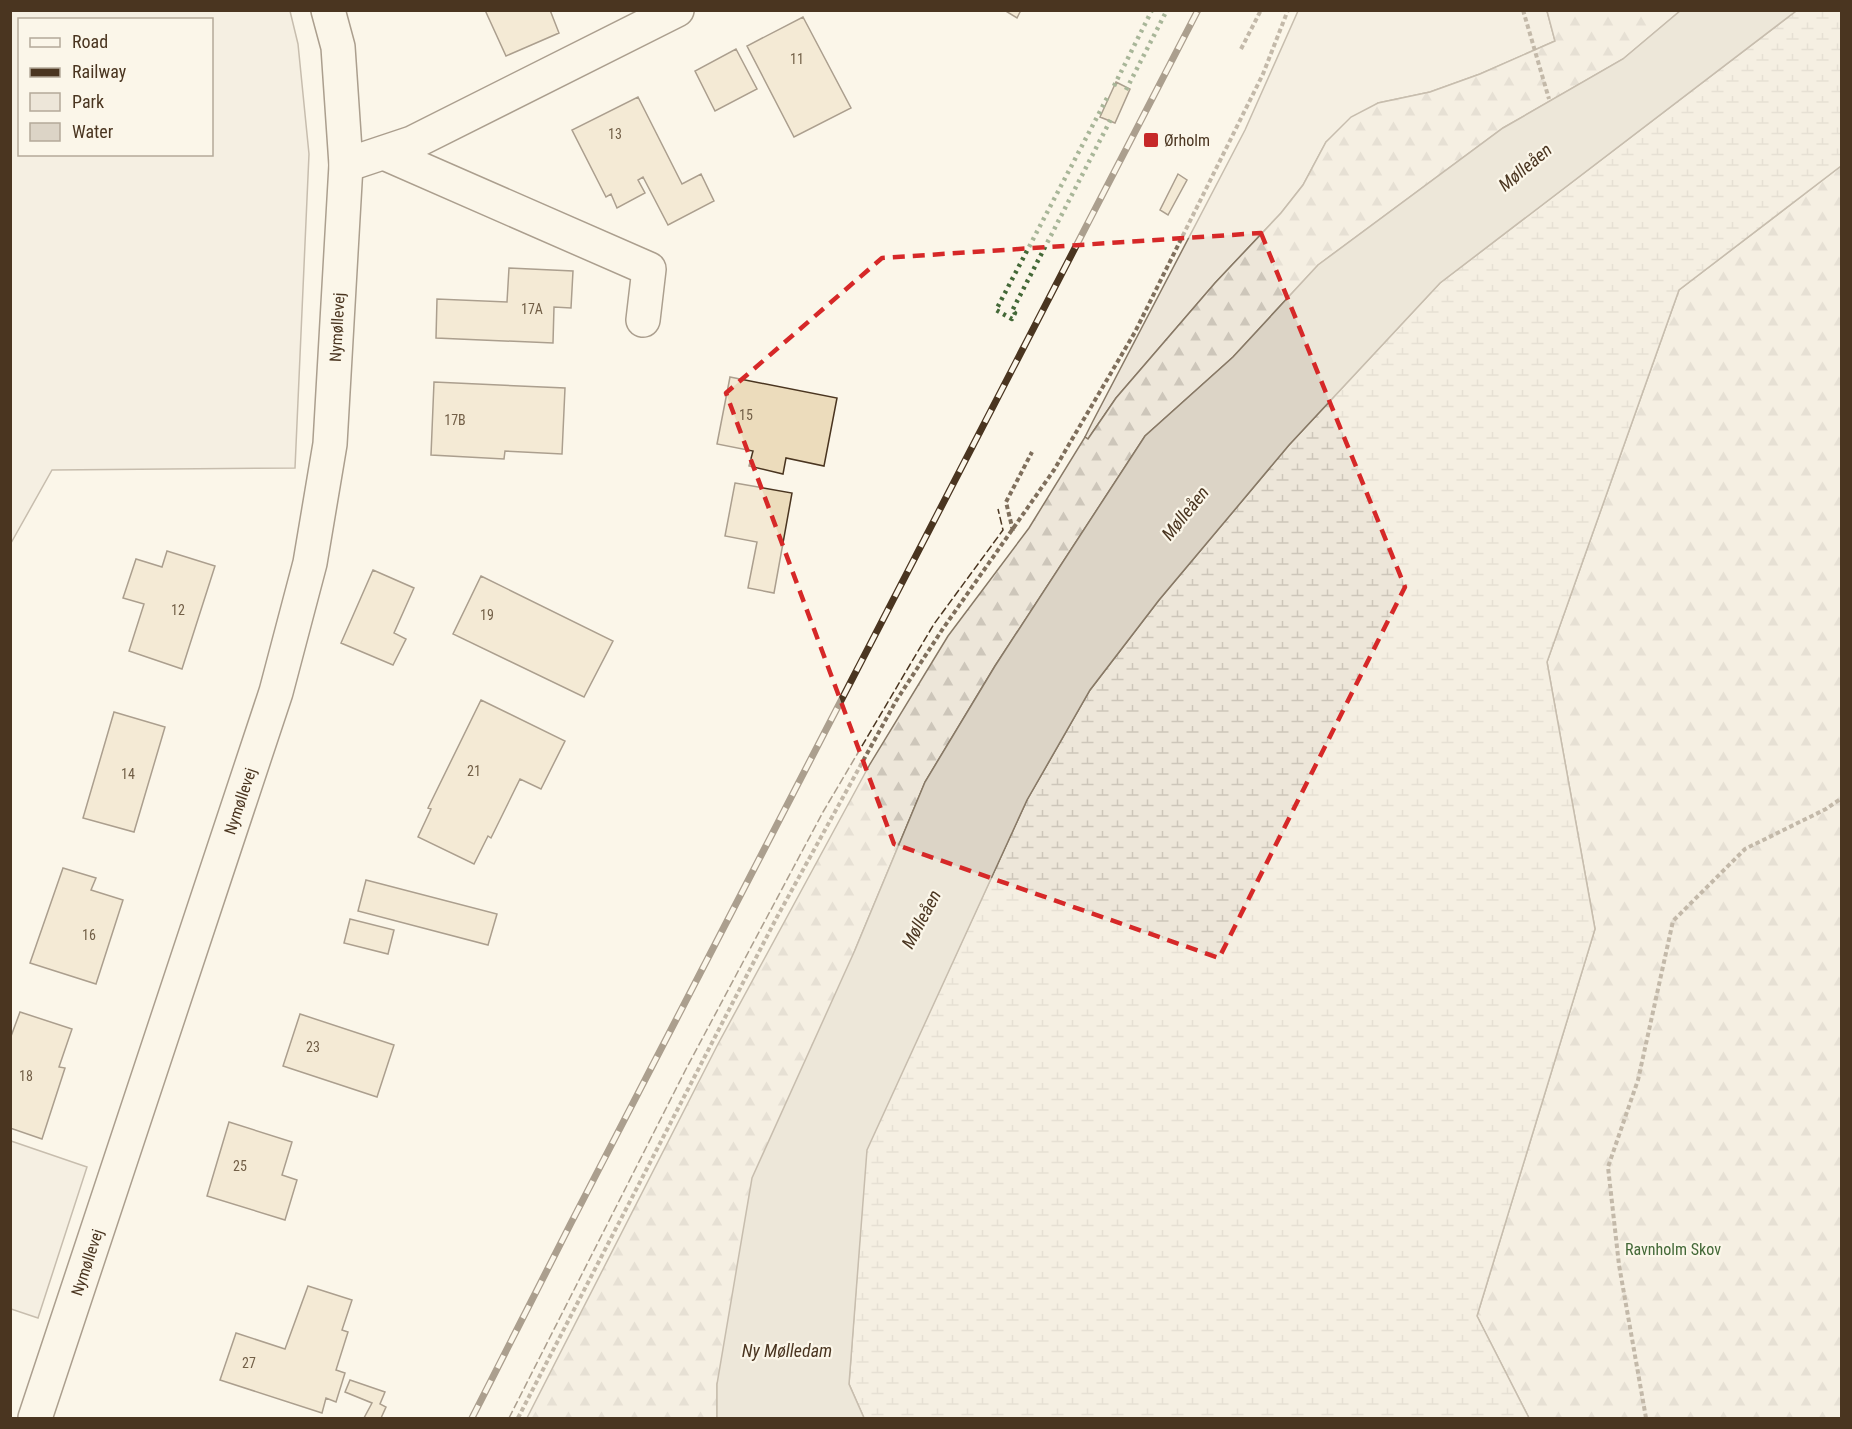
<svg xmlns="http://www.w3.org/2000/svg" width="1852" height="1429" viewBox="0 0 1852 1429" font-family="'Roboto Condensed',sans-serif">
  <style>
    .green { fill: #ede6d9; stroke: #887966; stroke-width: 1.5; fill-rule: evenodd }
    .forest { fill: url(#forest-firs); stroke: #887966; stroke-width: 1.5 }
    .wetland { fill: url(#wetland-marsh); stroke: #887966; stroke-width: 1.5 }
    .water { fill: #dcd4c6; stroke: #887966; stroke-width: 1.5 }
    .building { fill: #ecdcbc; stroke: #4a3520; stroke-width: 1.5 }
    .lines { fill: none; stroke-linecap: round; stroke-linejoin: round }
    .minor-casing { stroke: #4a3520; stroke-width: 36 }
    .path { stroke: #7f6f5c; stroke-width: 4; stroke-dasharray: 4.5 3; stroke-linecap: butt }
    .minor { stroke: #fbf6e9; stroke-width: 33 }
    .rail-casing { stroke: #4a3520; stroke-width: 7 }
    .rail { stroke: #fbf6e9; stroke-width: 4.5; stroke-dasharray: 14; stroke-linecap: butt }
    .hedge { stroke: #436837; stroke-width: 4.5; stroke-dasharray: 3 4.5; stroke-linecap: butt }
    .fence { stroke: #4a3520; stroke-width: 1.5; stroke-dasharray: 8 3; stroke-linecap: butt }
    .marked { fill: none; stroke: #d62828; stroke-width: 4.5; stroke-dasharray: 12 8; stroke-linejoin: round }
    .poi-dot { fill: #c62828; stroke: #fbf6e9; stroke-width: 2 }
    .labels { text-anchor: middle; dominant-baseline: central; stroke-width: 4.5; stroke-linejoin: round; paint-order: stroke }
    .number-label { font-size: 14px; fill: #725f47 }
    .poi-label { font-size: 16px; fill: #4a3520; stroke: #fbf6e9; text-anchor: start }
    .street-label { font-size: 16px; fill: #4a3520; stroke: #fbf6e9 }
    .park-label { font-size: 16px; fill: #436837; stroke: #fbf6e9 }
    .water-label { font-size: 18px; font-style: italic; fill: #4a3520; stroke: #fbf6e9 }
  </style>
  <defs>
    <pattern id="forest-firs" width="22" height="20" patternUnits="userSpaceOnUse" patternTransform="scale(1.5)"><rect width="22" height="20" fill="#ede6d9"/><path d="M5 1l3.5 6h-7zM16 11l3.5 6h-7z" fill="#cdc6ba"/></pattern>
    <pattern id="wetland-marsh" width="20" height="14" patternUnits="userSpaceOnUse" patternTransform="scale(1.5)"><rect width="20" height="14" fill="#ede6d9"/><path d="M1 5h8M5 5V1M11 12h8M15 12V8" fill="none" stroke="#cdc6ba"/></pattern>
  </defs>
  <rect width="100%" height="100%" fill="#fbf6e9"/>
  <!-- green -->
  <path class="green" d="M11 10 290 11 298 44 309 154 295 468 52 470 11 543ZM20 20H212V154H20Z
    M1298 11H1547L1555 41 1480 74 1430 92 1378 103 1326 142 1303 185 1281 213 1215 283 1116 398 1088 439 1085 437 1093 421 1245 130Z
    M11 1141 87 1167 38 1318 11 1309Z"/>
  <!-- forest -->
  <path class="forest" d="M1547 11H1680L1623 59 1503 128 1318 265 1233 357 1145 436 995 666 925 782 855 950 717 1384V1418H527L718 1044 870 764 948 636 1029 528 1085 437 1088 439 1116 398 1215 283 1281 213 1303 185 1326 142 1351 117 1378 103 1430 92 1480 74 1555 41Z
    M1841 166V1418H1529L1477 1316 1595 929 1547 662 1679 290Z"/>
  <!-- wetland -->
  <path class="wetland" d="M1796 11H1841V166L1679 290 1547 662 1595 929 1477 1316 1529 1418H864L849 1384 866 1150 1027 800 1090 690 1159 600 1289 445 1440 283Z"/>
  <!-- water -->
  <path class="water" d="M1680 11H1796L1440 283 1289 445 1159 600 1090 690 1027 800 867 1150 849 1384 864 1418H717V1384L752 1178 855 950 925 782 995 666 1145 436 1233 357 1318 265 1503 128 1623 59Z"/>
  <!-- building -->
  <path class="building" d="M485 10H550L559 33 506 56Z
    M1004 10H1021L1017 18Z
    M803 17 851 108 794 137 747 46Z
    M736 49 757 89 715 111 695 71Z
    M1116 82 1130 89 1115 123 1100 117Z
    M638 97 682 184 701 174 714 201 668 225 643 177 638 180 645 193 617 208 611 194 606 197 572 130Z
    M1178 174 1187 180 1168 215 1160 210Z
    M509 268 573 271 571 308 554 307 553 343 436 338 437 299 507 302Z
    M730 377 837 398 824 466 786 458 783 474 749 466 753 451 717 444Z
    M434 382 565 388 562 454 505 451 504 459 431 455Z
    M735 483 792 493 774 593 748 588 757 542 725 536Z
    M167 551 215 566 182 669 129 651 144 604 123 598 136 559 162 567Z
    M373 570 414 588 394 633 406 639 393 665 341 643Z
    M481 576 613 641 584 697 453 634Z
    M481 700 565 741 541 789 520 779 491 838 488 836 474 864 418 837 431 809 428 808Z
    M114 712 165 727 134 832 83 818Z
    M63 868 96 878 91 890 123 900 96 984 30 963Z
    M366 880 497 914 488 945 358 911Z
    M350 919 394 930 388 954 344 943Z
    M20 1012 72 1029 59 1067 65 1068 42 1139 10 1128V1039Z
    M300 1014 394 1045 377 1097 283 1066Z
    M229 1122 292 1142 282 1175 297 1180 285 1220 207 1196Z
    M308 1286 352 1300 342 1330 348 1332 336 1370 345 1373 336 1402 326 1398 322 1413 220 1380 236 1333 285 1349Z
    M350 1380 385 1392 380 1404 386 1407 381 1418H364L372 1403 345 1392Z"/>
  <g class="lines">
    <!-- minor casing -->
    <g class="minor-casing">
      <g id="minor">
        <path d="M384 153 649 269 643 320"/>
        <path d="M346 165 412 143 677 10"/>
        <path id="s1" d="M35 1418 276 692 310 563 330 444 346 165 338 47 328 10"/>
      </g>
    </g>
    <!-- path -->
    <path class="path" d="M1523 10 1549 99
      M1241 49 1261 10
      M1013 531 1006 502 1032 452
      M518 1418 777 917 896 701 942 630 1054 470 1135 332 1263 74 1288 10
      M1646 1418 1619 1265 1608 1167 1638 1080 1673 921 1745 849 1826 809 1842 798"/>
    <!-- minor -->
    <use href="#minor" class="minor"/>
    <!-- rail casing -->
    <g class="rail-casing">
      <path id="rail" d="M472 1418 570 1225 1198 10"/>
    </g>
    <!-- rail -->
    <use href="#rail" class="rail"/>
    <!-- hedge -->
    <path class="hedge" d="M1114 86 1152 10
      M1126 90 1167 10
      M1107 98 996 310 1012 319 1015 313 1012 311 1111 119"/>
    <!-- fence -->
    <path class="fence" d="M509 1418 686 1069 823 812 934 624 1003 530 998 509"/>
  </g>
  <!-- marked area -->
  <path d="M0 0H1852V1429H0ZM1261 233 1405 587 1219 958 894 844 726 393 882 258Z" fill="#fbf6e9" fill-opacity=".55" fill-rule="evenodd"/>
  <path class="marked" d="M1261 233 1405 587 1219 958 894 844 726 393 882 258Z"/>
  <!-- markers -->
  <rect class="poi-dot" x="1143" y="132" width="16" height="16" rx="3"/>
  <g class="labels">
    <!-- number labels -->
    <g class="number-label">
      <text x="797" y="59">11</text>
      <text x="615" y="134">13</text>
      <text x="532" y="309">17A</text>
      <text x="746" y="415">15</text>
      <text x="455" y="420">17B</text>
      <text x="178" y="610">12</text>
      <text x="487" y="615">19</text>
      <text x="474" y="771">21</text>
      <text x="128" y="774">14</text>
      <text x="89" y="935">16</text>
      <text x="313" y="1047">23</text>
      <text x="26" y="1076">18</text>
      <text x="240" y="1166">25</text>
      <text x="249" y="1363">27</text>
    </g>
    <!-- poi labels -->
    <g class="poi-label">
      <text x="1164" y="140">Ørholm</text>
    </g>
    <!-- street labels -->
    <g class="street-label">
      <text stroke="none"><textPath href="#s1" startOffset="1136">Nymøllevej</textPath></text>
      <text stroke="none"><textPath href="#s1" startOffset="650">Nymøllevej</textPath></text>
      <text stroke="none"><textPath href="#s1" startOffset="164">Nymøllevej</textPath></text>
    </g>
    <!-- park labels -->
    <g class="park-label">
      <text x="1673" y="1249">Ravnholm Skov</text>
    </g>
    <!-- water labels -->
    <g class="water-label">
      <text transform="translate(1525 167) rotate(-40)">Mølleåen</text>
      <text transform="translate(1185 513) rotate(-51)">Mølleåen</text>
      <text transform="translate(921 919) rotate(-62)">Mølleåen</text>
      <text x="787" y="1350">Ny Mølledam</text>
    </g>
  </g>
  <!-- border -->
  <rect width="1852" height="1429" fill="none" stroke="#4a3520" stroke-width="24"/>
  <!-- legend -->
  <rect x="18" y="18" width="195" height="138" fill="#fbf6e9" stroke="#b4a999" stroke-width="1.5"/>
  <rect x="30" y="38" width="30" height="9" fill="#fbf6e9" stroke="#b4a999" stroke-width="1.5"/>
  <text x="72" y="48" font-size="18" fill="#4a3520">Road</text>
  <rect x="30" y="68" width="30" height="9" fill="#4a3520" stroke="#b4a999" stroke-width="1.5"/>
  <text x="72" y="78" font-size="18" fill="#4a3520">Railway</text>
  <rect x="30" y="93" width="30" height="18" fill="#ede6d9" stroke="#b4a999" stroke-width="1.5"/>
  <text x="72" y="108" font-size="18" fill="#4a3520">Park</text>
  <rect x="30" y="123" width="30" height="18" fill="#dcd4c6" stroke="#b4a999" stroke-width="1.5"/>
  <text x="72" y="138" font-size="18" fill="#4a3520">Water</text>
</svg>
